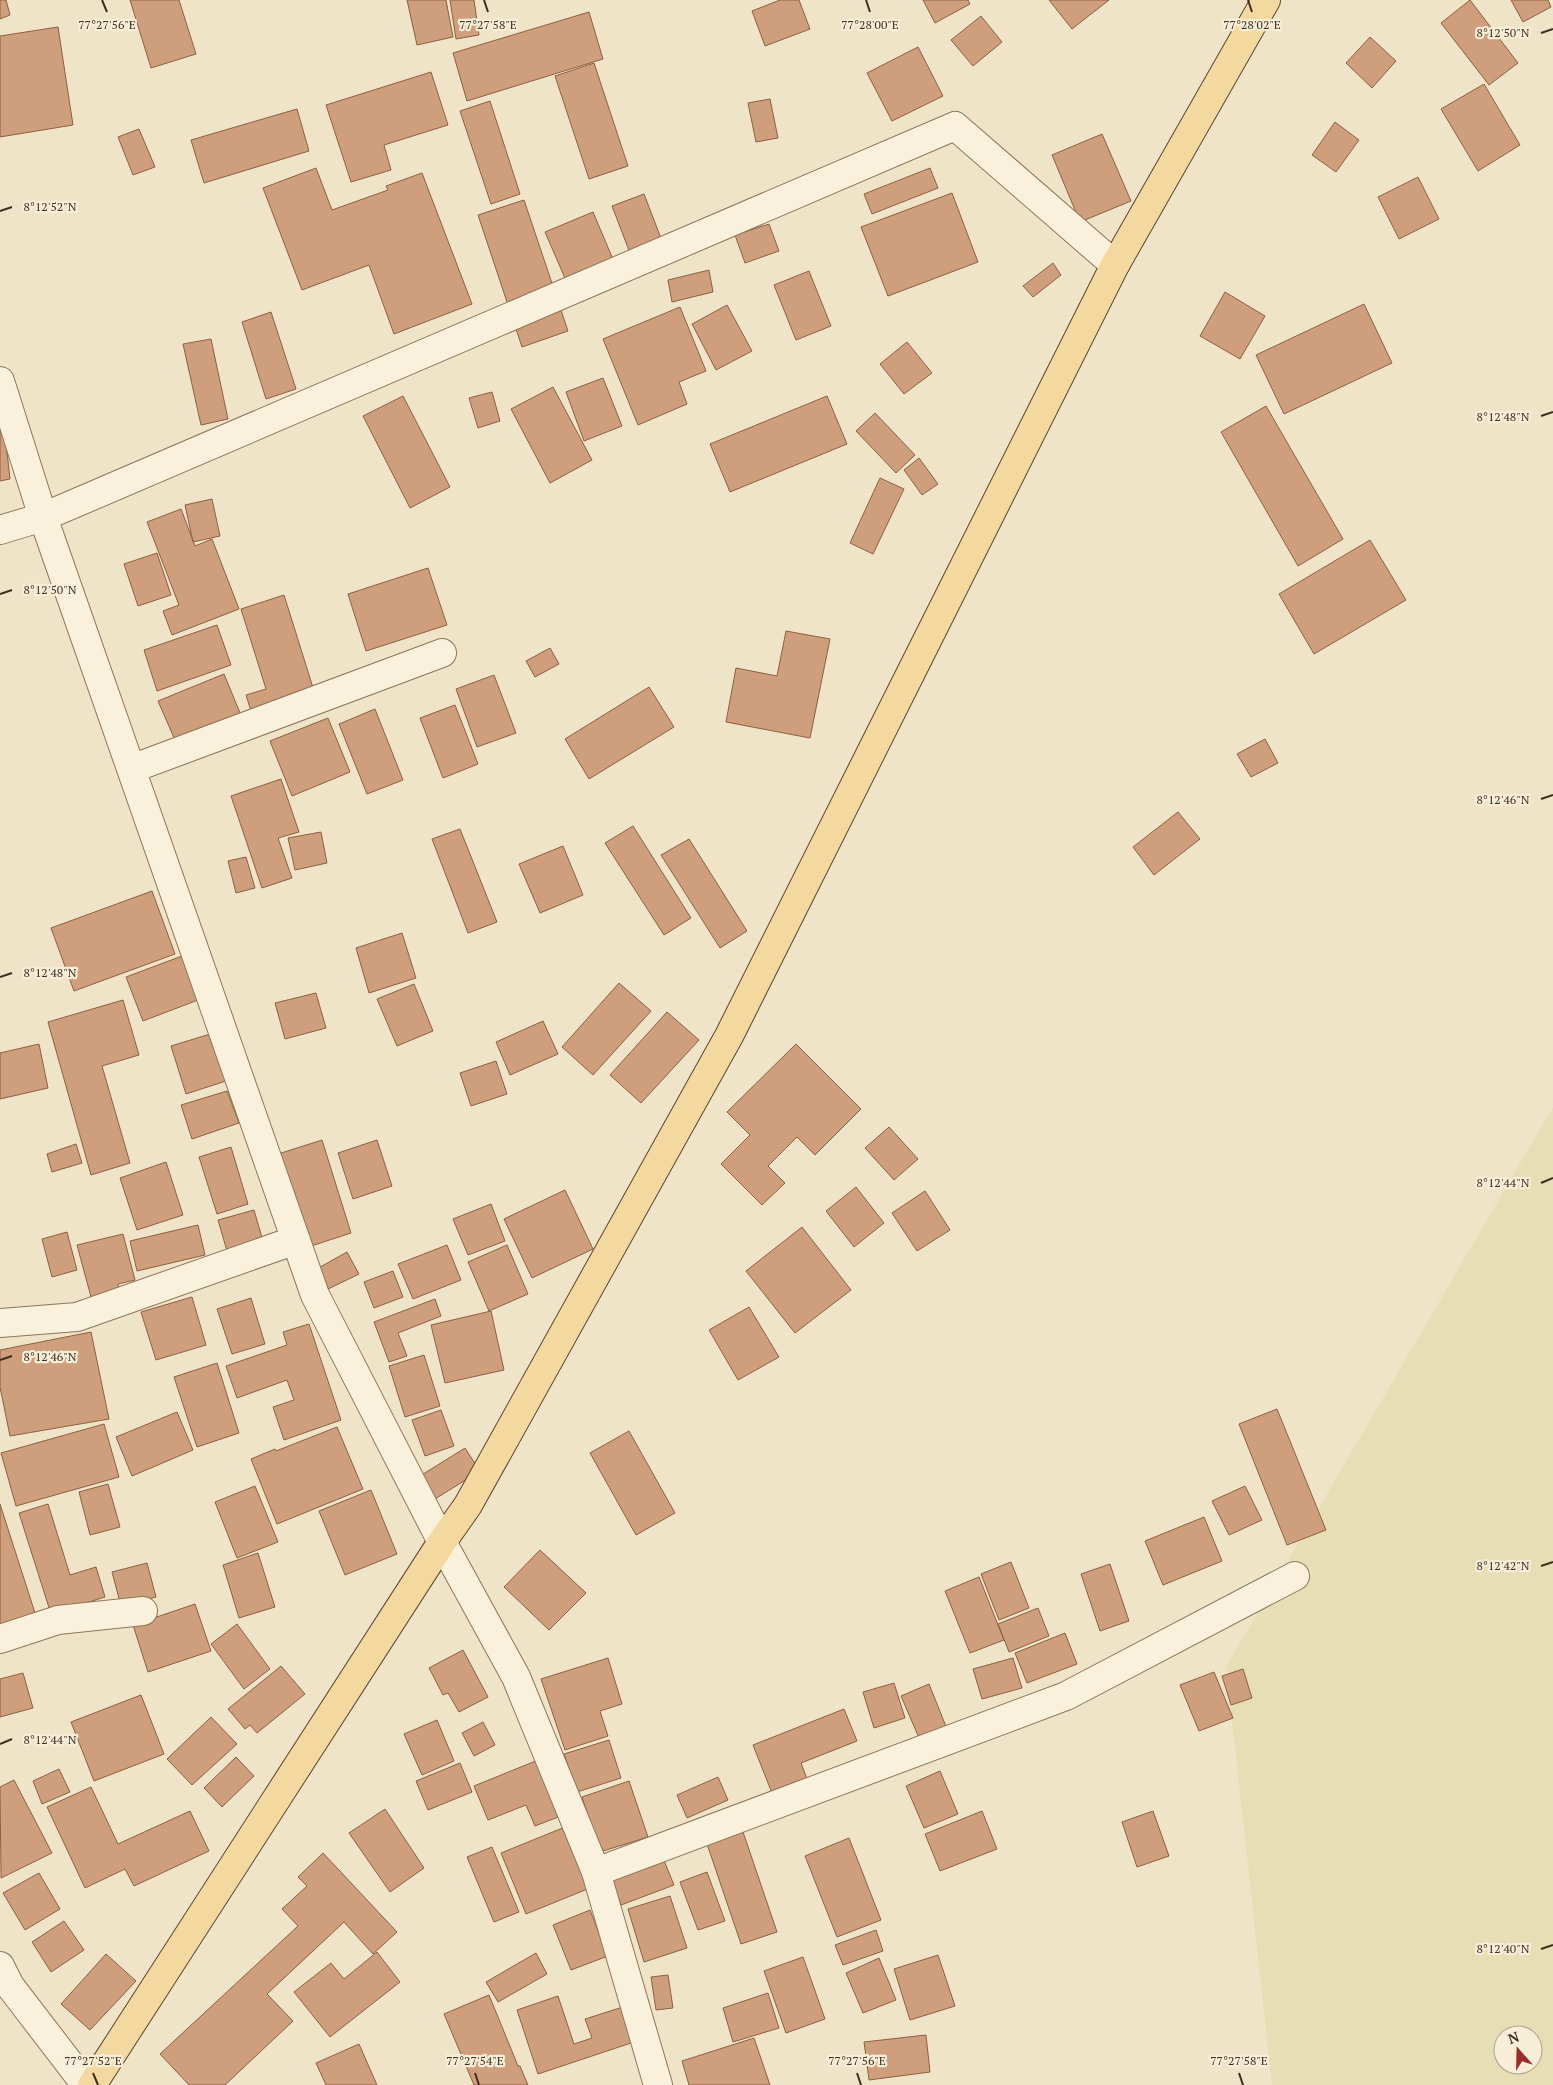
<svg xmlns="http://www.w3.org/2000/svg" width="1553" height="2085" viewBox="0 0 1553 2085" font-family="'PT Serif',serif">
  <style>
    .farmland { fill: #e6deb5; fill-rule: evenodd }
    .building { fill: #cf9f7d; stroke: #8d5f41 }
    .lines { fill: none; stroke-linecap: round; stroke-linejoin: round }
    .minor-casing { stroke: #8d765c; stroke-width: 30 }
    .major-casing { stroke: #5b4430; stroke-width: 30 }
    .minor { stroke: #faf1dc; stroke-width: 28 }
    .major { stroke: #f3d9a0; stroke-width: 28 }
    .ticks { fill: none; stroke: #3d2e20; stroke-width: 2 }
    .ticks-label { font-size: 12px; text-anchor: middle; fill: #3d2e20; stroke: #f7eed8; stroke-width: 4.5; stroke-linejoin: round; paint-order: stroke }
  </style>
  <rect width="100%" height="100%" fill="#f0e4c8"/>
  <!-- farmland -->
  <path class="farmland" d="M1553 1107V2085H1272L1226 1667ZM1503 2035H1533V2065H1503Z"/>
  <!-- building -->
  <path class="building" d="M0 0H6L10 15 0 19Z
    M130 0H179L196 54 151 68Z
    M407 0H446L453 37 417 45Z
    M450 0H474L479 35 456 39Z
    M780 0H799L810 29 765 46 752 11Z
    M923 0H968L970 4 935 23Z
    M1049 0H1109L1072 29Z
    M1470 0 1518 63 1489 85 1441 23Z
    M1511 0H1548L1551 7 1523 22Z
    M589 12 603 59 467 101 453 53Z
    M981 16 1002 42 973 66 951 40Z
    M58 27 73 125 0 137V36Z
    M1370 37 1396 61 1372 88 1346 63Z
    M918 47 943 96 892 121 867 73Z
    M594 63 628 166 589 179 555 76Z
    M431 72 448 125 384 145 391 170 351 182 326 105Z
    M1484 84 1520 145 1478 171 1441 109Z
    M770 99 778 138 756 142 748 103Z
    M490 101 520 194 491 204 460 111Z
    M297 109 309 151 204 183 191 140Z
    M1335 122 1359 140 1336 172 1312 155Z
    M139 129 155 167 133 175 118 137Z
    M1102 134 1131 201 1080 222 1052 155Z
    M316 168 332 210 388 190 386 186 422 173 472 304 394 334 369 265 302 290 263 188Z
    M930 168 938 188 872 214 864 194Z
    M1418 177 1439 219 1399 239 1378 197Z
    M952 193 978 262 888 296 861 227Z
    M644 194 662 241 630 253 612 206Z
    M524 200 568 331 522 347 478 215Z
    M593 212 615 264 568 285 545 232Z
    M769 224 779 251 745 263 735 235Z
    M1053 263 1061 275 1033 297 1023 286Z
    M709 270 713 292 672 302 668 280Z
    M809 271 831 326 796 340 774 285Z
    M1225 292 1265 316 1240 359 1200 336Z
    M1364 304 1392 363 1284 414 1256 355Z
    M727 305 752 351 716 370 692 324Z
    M680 307 706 371 679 382 687 404 638 425 603 339Z
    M271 312 296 389 266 399 242 322Z
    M211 339 228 419 201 425 183 344Z
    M907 342 932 373 904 394 880 364Z
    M603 378 622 426 584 441 566 392Z
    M553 387 592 460 550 483 511 409Z
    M492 392 500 421 478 428 469 398Z
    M403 396 450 487 410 508 363 416Z
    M827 396 847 444 730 492 710 444Z
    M1266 406 1343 539 1298 566 1221 432Z
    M875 413 915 455 896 473 856 431Z
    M3 416 10 479 0 481V417Z
    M919 458 938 484 922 495 904 470Z
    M880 478 904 489 873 554 850 543Z
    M212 499 220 536 193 542 185 505Z
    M181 509 195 546 212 539 239 609 172 635 163 611 179 605 147 522Z
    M1370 540 1406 600 1314 654 1279 594Z
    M157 553 171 595 138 606 124 564Z
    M428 568 447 625 366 651 348 594Z
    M284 595 320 710 257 730 246 695 266 689 241 609Z
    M217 625 231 665 157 691 144 650Z
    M786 631 830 639 810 738 726 722 736 668 777 676Z
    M550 648 559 664 535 677 526 661Z
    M224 674 240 713 175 740 158 701Z
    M494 675 516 733 477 747 456 689Z
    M649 687 674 727 589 779 565 739Z
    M455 705 478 764 443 778 420 718Z
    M375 709 403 780 367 794 339 724Z
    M328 718 350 772 292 796 270 741Z
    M1265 739 1278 763 1251 777 1237 754Z
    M281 779 299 832 278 838 292 878 262 888 231 796Z
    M1178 812 1200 839 1154 875 1133 847Z
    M633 826 691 918 664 935 605 843Z
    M460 829 497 922 468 933 432 839Z
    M321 832 327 863 295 870 288 838Z
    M689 839 747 931 720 948 661 855Z
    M563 846 583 895 540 913 519 864Z
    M246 857 255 888 236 893 228 861Z
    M152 891 175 954 74 991 51 928Z
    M402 933 416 978 369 993 356 948Z
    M182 956 198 1000 143 1021 126 977Z
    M619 983 651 1011 593 1075 562 1047Z
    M414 984 433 1031 397 1046 377 999Z
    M316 993 326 1028 285 1039 275 1003Z
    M123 1000 139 1055 102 1066 130 1163 91 1175 48 1022Z
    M667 1012 699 1040 641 1103 610 1075Z
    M543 1021 558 1054 510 1075 496 1042Z
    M220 1031 235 1078 186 1094 171 1046Z
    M39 1044 48 1088 0 1099V1053Z
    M796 1044 861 1109 815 1155 797 1137 768 1166 785 1183 762 1205 721 1164 750 1135 727 1112Z
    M496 1061 507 1094 471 1106 460 1073Z
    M227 1091 239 1123 192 1139 181 1105Z
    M889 1127 918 1159 894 1180 865 1148Z
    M322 1140 351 1233 305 1248 275 1155Z
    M377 1140 392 1186 353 1199 338 1153Z
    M76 1144 82 1163 52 1172 47 1154Z
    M231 1147 248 1204 217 1214 199 1157Z
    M166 1162 183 1215 137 1230 120 1178Z
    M856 1187 884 1223 854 1247 826 1211Z
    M565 1190 593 1249 532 1278 504 1219Z
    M925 1191 950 1230 917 1251 892 1213Z
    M491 1204 505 1241 468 1255 453 1219Z
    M254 1210 263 1241 227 1251 218 1220Z
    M198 1225 205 1255 137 1271 130 1241Z
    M802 1227 851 1290 795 1333 746 1271Z
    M67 1232 77 1270 52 1277 42 1239Z
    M123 1234 135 1280 118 1284 119 1290 91 1297 77 1245Z
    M447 1245 461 1280 413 1299 398 1264Z
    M507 1245 528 1294 489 1311 468 1262Z
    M347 1252 359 1274 324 1291 313 1271Z
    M393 1271 403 1297 374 1308 364 1282Z
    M192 1297 206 1345 156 1360 141 1312Z
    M251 1298 265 1344 232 1354 217 1309Z
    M435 1299 441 1316 398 1333 407 1356 389 1362 374 1322Z
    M749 1307 779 1357 738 1380 709 1330Z
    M491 1311 504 1370 445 1383 431 1325Z
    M309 1324 341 1420 284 1440 273 1407 294 1400 287 1380 237 1398 226 1366 287 1345 283 1332Z
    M91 1332 109 1419 10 1436 0 1387V1350Z
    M424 1355 440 1406 405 1417 389 1366Z
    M217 1363 239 1433 197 1447 174 1377Z
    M1277 1409 1326 1530 1287 1545 1239 1424Z
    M441 1410 454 1446 425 1456 412 1420Z
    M177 1412 193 1450 132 1476 116 1437Z
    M104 1424 119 1477 16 1506 1 1453Z
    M337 1427 363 1489 277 1524 251 1459 275 1449 276 1451Z
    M629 1431 675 1513 636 1535 590 1453Z
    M465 1448 480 1471 435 1499 420 1476Z
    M108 1484 120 1527 90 1535 79 1492Z
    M255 1486 278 1542 237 1558 215 1502Z
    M1245 1486 1262 1520 1229 1535 1212 1501Z
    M371 1490 397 1554 345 1575 319 1511Z
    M0 1504 35 1613 0 1624Z
    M48 1504 70 1575 96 1567 105 1597 51 1614 19 1513Z
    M1204 1517 1222 1561 1163 1585 1145 1541Z
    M540 1550 586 1593 549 1630 504 1587Z
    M258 1553 275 1607 239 1618 223 1565Z
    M1011 1562 1029 1608 999 1620 981 1574Z
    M147 1563 156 1597 121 1606 112 1572Z
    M1110 1564 1129 1621 1100 1631 1081 1574Z
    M979 1577 1004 1640 970 1653 945 1591Z
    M195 1604 211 1651 148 1672 133 1625Z
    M1038 1608 1049 1636 1009 1652 998 1624Z
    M237 1624 270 1669 244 1689 211 1644Z
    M1065 1633 1077 1664 1027 1683 1015 1653Z
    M463 1650 488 1697 459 1712 448 1693 443 1695 429 1668Z
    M608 1658 622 1704 600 1711 608 1736 565 1750 541 1679Z
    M1013 1658 1022 1688 982 1699 973 1669Z
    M281 1666 305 1694 257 1733 250 1725 245 1729 228 1709Z
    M1243 1669 1252 1698 1231 1705 1222 1676Z
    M1214 1672 1233 1718 1199 1731 1180 1685Z
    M23 1673 33 1708 0 1717V1679Z
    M894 1683 905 1718 874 1728 863 1692Z
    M929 1684 949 1734 922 1745 901 1696Z
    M141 1695 164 1754 94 1781 71 1722Z
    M844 1709 857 1741 801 1763 807 1779 772 1793 753 1745Z
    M211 1717 237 1744 192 1785 167 1759Z
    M437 1720 454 1761 422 1775 404 1734Z
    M483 1722 495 1745 474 1756 462 1733Z
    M609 1740 621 1778 577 1792 564 1754Z
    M236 1757 254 1776 222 1807 204 1788Z
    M543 1758 566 1814 535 1826 526 1805 488 1820 474 1786Z
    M460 1763 472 1792 428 1810 416 1781Z
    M59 1769 70 1792 42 1804 33 1781Z
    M940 1771 958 1814 924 1828 906 1786Z
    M718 1777 728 1800 687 1818 677 1795Z
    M14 1780 52 1853 1 1878 0 1787Z
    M629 1781 648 1837 600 1852 582 1797Z
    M91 1787 118 1844 190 1811 209 1851 134 1886 125 1869 85 1888 47 1807Z
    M385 1809 424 1868 390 1892 349 1833Z
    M982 1811 997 1849 940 1871 925 1834Z
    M1153 1811 1169 1856 1137 1867 1122 1822Z
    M565 1827 590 1888 526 1914 501 1853Z
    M742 1829 777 1932 741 1944 706 1841Z
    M849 1838 881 1920 837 1937 805 1856Z
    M492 1847 519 1912 494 1922 467 1857Z
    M323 1853 397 1932 373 1954 344 1922 267 1994 293 2021 225 2085H189L160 2054 298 1926 282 1909 307 1886 298 1877Z
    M663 1858 674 1885 621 1905 611 1878Z
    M707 1872 725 1921 698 1930 680 1882Z
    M39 1873 60 1909 25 1930 3 1893Z
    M670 1896 687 1948 644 1962 628 1909Z
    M590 1910 608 1956 571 1970 553 1925Z
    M64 1921 84 1950 51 1972 32 1942Z
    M876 1930 883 1951 843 1965 835 1945Z
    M377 1952 400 1982 330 2037 294 1992 331 1963 344 1979Z
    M536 1953 547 1974 498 2002 486 1982Z
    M106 1954 136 1981 90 2030 61 2004Z
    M938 1955 955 2006 910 2020 894 1969Z
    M803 1957 825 2019 786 2033 764 1971Z
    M879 1958 896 2000 863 2013 846 1973Z
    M668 1975 673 2008 656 2010 651 1977Z
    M768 1993 779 2028 733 2042 723 2008Z
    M489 1995 518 2066H520L528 2085H474L444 2014Z
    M558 1996 574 2044 592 2038 585 2019 623 2007 634 2042 538 2074 517 2010Z
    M926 2035 930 2072 869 2080 864 2042Z
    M754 2038 770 2085H689L682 2061Z
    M359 2044 377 2085H326L316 2063Z"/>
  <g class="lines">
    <!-- minor casing -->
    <g class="minor-casing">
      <path id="minor" d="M0 381 43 517 955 126 1115 265
        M0 530 43 517 315 1295 442 1542 516 1677 596 1872 658 2085
        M131 769 442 653
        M0 1323 77 1317 296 1240
        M0 1639 58 1620 143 1611
        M596 1872 1066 1696 1295 1576
        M0 1966 10 1986 86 2085"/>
    </g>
    <!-- major casing -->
    <g class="major-casing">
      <path id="major" d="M92 2085 442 1542 468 1505 729 1036 1115 265 1266 0"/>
    </g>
    <!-- minor -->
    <use href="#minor" class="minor"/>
    <!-- major -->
    <use href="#major" class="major"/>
  </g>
  <!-- ticks -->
  <path class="ticks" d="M102 0 107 12M484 0 488 12M866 0 870 12M1248 0 1252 12M1541 33 1553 29M0 211 12 207M1541 416 1553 412M0 594 12 590M1541 799 1553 795M0 977 12 973M1541 1183 1553 1178M0 1360 12 1356M1541 1566 1553 1562M0 1744 12 1739M1541 1949 1553 1945M93 2073 98 2085M475 2073 479 2085M857 2073 861 2085M1239 2073 1243 2085"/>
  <g class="ticks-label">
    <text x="107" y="29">77°27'56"E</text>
    <text x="488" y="29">77°27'58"E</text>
    <text x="870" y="29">77°28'00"E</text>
    <text x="1252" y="29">77°28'02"E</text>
    <text x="1503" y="37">8°12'50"N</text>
    <text x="50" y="211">8°12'52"N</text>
    <text x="1503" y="421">8°12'48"N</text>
    <text x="50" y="594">8°12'50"N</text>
    <text x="1503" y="804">8°12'46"N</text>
    <text x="50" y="977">8°12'48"N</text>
    <text x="1503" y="1187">8°12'44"N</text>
    <text x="50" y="1361">8°12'46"N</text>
    <text x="1503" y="1570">8°12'42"N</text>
    <text x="50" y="1744">8°12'44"N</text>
    <text x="1503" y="1953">8°12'40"N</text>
    <text x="93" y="2065">77°27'52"E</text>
    <text x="475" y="2065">77°27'54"E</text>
    <text x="857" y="2065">77°27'56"E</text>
    <text x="1239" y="2065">77°27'58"E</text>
  </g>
  <!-- north arrow -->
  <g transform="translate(1518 2050) rotate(340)"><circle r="24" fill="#f7eed8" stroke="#ada18e"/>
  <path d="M0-4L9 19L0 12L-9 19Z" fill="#9e2a2b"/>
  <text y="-8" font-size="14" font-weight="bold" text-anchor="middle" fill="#3d2e20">N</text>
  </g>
</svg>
